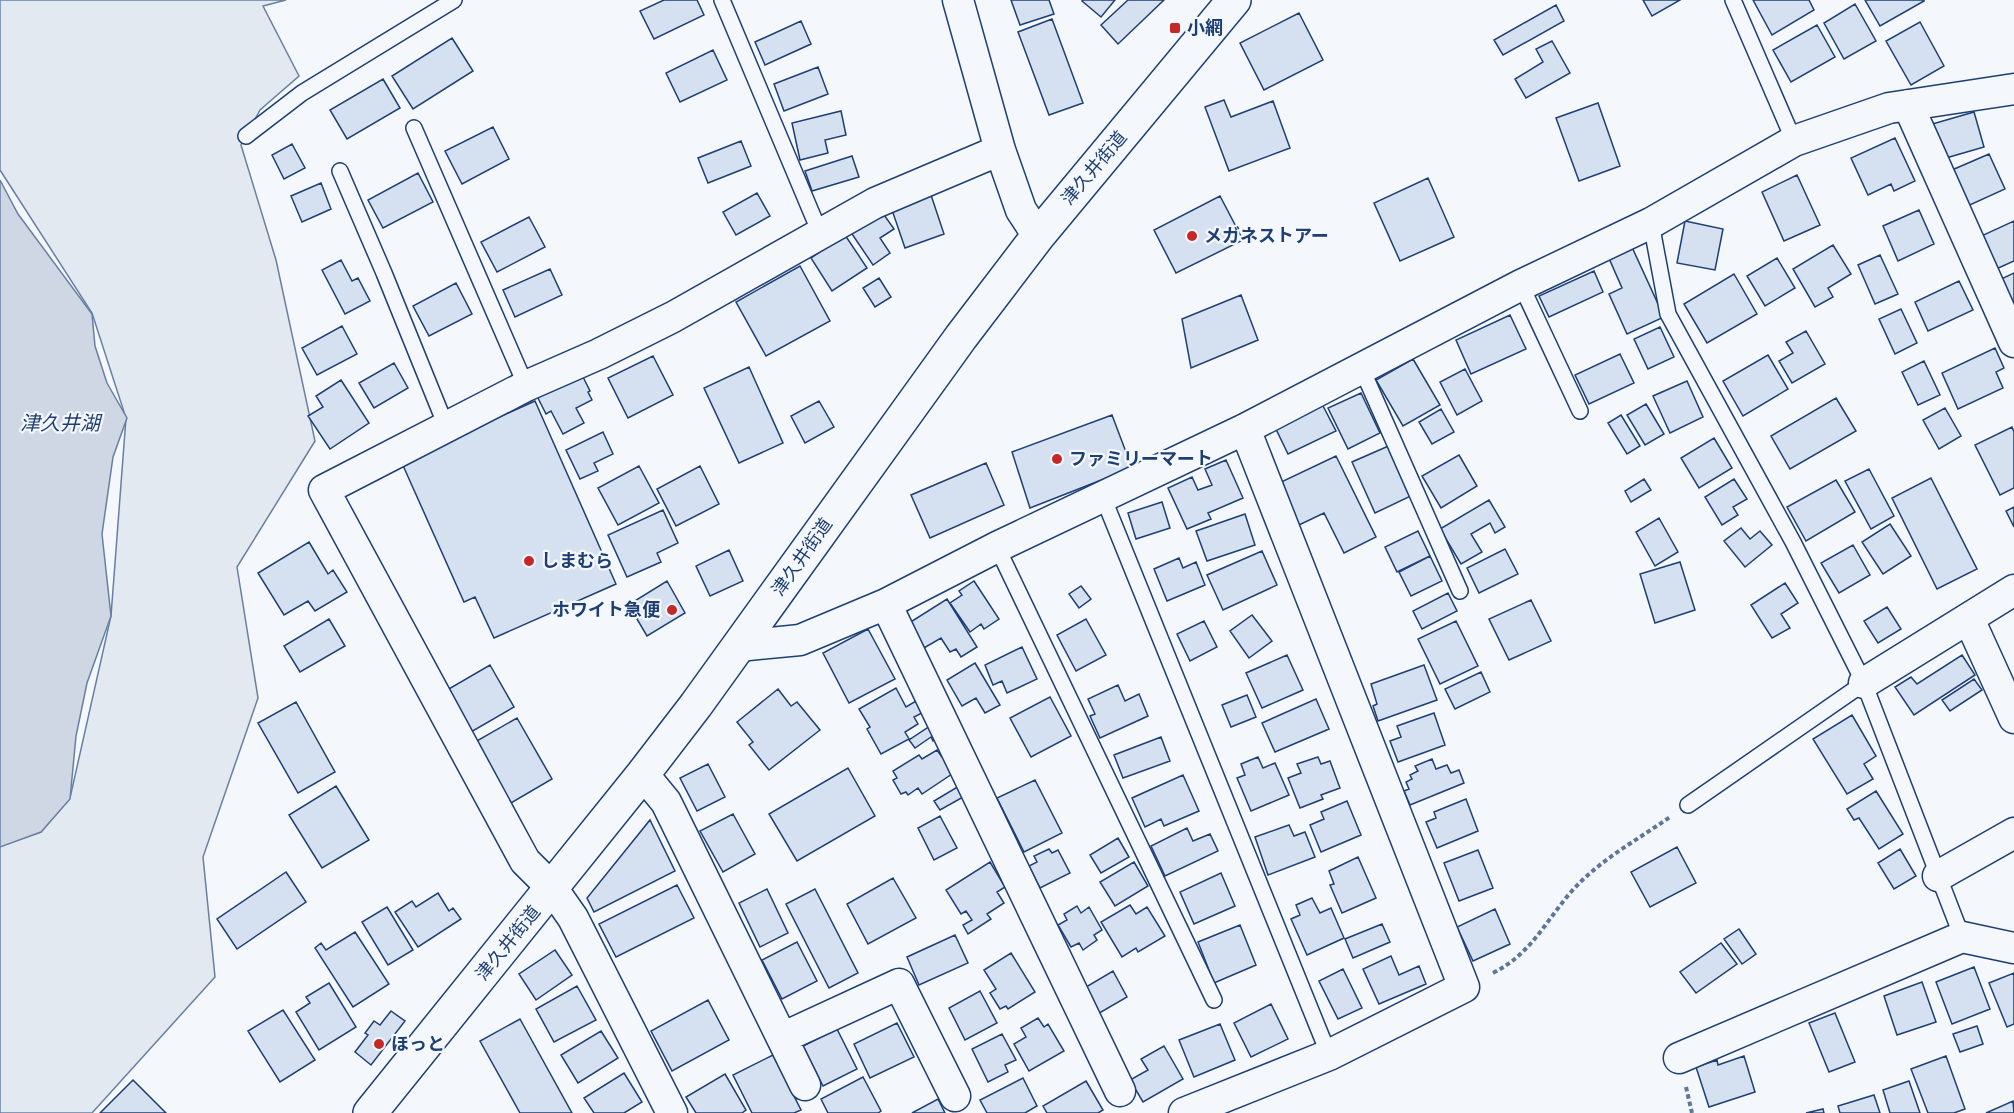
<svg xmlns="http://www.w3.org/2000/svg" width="2014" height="1113" viewBox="0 0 2014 1113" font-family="Karla,'Noto Sans JP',sans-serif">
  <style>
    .green { fill: #e3e9f0; stroke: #687fa3; stroke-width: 1.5 }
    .water { fill: #cfd7e4; stroke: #687fa3; stroke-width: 1.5 }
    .building { fill: #d5e0f0; stroke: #1d3f73; stroke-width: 1.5 }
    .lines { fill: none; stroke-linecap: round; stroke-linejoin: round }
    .service-casing { stroke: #1d3f73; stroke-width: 18 }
    .minor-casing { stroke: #1d3f73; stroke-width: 33 }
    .trunk-casing { stroke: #1d3f73; stroke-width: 36 }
    .path { stroke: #5e769c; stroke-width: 4; stroke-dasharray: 4.5 3; stroke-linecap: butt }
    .service { stroke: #f4f7fb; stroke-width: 15 }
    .minor { stroke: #f4f7fb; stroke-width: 30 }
    .trunk { stroke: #f4f7fb; stroke-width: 33 }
    .poi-dot { fill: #c62828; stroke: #f4f7fb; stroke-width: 2 }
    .labels { text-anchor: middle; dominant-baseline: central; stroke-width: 4.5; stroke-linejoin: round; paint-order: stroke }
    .poi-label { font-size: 18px; font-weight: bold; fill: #1d3f73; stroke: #f4f7fb; text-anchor: start }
    .street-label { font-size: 18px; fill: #1d3f73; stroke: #f4f7fb }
    .water-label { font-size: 20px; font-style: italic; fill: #1d3f73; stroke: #f4f7fb }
  </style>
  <rect width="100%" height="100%" fill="#f4f7fb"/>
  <!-- green -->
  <path class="green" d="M0 0H286L263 6 299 76 260 110 241 145 276 260 315 441 237 567 258 698 203 857 215 977 92 1113H0V845L41 832 70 798 111 616 126 418 92 313 0 170Z"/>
  <!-- water -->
  <path class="water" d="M0 180 18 214 92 314 95 346 107 383 127 418 113 457 102 534 111 616 87 683 76 736 70 799 41 832 0 847Z"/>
  <!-- building -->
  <path class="building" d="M664 0H697L704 15 654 39 640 11Z
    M1011 0H1049L1054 14 1020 25Z
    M1083 0H1115L1101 17 1082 1Z
    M1128 0H1164L1118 44 1101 25Z
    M1643 0H1680L1652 16Z
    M1753 0H1809L1814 10 1772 35Z
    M1865 0H1924V1L1880 26Z
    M1855 4 1876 41 1844 59 1824 23Z
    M1556 5 1564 21 1503 55 1494 40Z
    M1299 13 1323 60 1264 90 1240 43Z
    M1052 19 1083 103 1049 115 1018 32Z
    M801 21 811 44 765 65 755 42Z
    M1920 22 1944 66 1911 85 1886 41Z
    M1817 25 1835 57 1791 82 1773 50Z
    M452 38 473 71 413 109 392 76Z
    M1552 41 1570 73 1526 98 1515 79 1543 62 1536 49Z
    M713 50 727 80 680 102 666 73Z
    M818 67 828 94 784 111 774 84Z
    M383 79 400 108 347 139 330 110Z
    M1224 100 1231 117 1273 101 1290 148 1229 171 1205 107Z
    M1598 103 1620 166 1579 181 1556 118Z
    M841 111 846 135 825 140 828 153 800 160 792 123Z
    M1974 112 1984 147 1939 160 1929 125Z
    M493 127 509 159 462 184 445 151Z
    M1895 138 1915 181 1894 191 1891 184 1868 195 1851 158Z
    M741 141 751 166 708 183 698 158Z
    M292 144 305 168 284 179 272 155Z
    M1989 154 2005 189 1961 209 1945 173Z
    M852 156 859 177 812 191 805 171Z
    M418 173 433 202 383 228 368 200Z
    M1797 175 1820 225 1784 241 1762 192Z
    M1428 178 1454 237 1400 261 1374 203Z
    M321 183 331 209 302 222 291 196Z
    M930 192 944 234 905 248 891 207Z
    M757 193 770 216 736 235 723 212Z
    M1220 196 1243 240 1176 273 1154 230Z
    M1919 210 1934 244 1898 261 1883 226Z
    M882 212 894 229 880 238 890 253 873 265 848 228Z
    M529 217 545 247 497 272 481 242Z
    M1685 221 1723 229 1715 270 1677 263Z
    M2014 221V261L1994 270 1979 237Z
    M845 235 867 268 832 291 811 258Z
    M1631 245 1664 317 1627 334 1609 294 1622 288 1608 256Z
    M1833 245 1851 274 1828 288 1833 297 1815 307 1793 269Z
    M1880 255 1898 294 1875 304 1858 265Z
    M1777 258 1795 288 1765 306 1747 276Z
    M341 260 352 281 358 278 370 301 345 314 322 270Z
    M800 266 830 321 766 356 736 302Z
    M550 269 562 295 515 317 503 290Z
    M1594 271 1603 292 1549 317 1539 296Z
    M2014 273V308L1997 281Z
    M1734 274 1757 314 1707 343 1684 304Z
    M879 278 891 297 875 307 863 288Z
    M1959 281 1973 310 1928 331 1915 302Z
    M456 283 472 314 429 336 413 306Z
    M1241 295 1258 340 1191 368 1182 319Z
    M1901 309 1917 343 1895 354 1879 319Z
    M1510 315 1526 349 1471 374 1456 340Z
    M342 326 357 354 317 375 302 348Z
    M1660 327 1674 357 1648 369 1634 339Z
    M1806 331 1825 364 1792 383 1779 361 1793 353 1786 342Z
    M1995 348 2004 368 1996 372 2003 388 1958 409 1942 373Z
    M1620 354 1634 383 1589 404 1575 375Z
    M1768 355 1788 389 1743 416 1723 381Z
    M653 356 673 395 628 418 608 378Z
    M1413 359 1440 405 1403 426 1376 380Z
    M1924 361 1940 395 1918 405 1902 372Z
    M394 363 408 388 374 408 359 383Z
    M578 367 590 391 588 392 592 400 576 408 584 423 563 434 551 411 546 414 534 390Z
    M749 367 783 443 739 463 704 388Z
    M1465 369 1482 401 1457 415 1440 382Z
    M341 380 369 423 330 449 308 416 323 407 316 396Z
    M1687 381 1703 417 1670 433 1653 396Z
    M1361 393 1380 433 1348 449 1328 408Z
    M1836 398 1856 431 1790 469 1771 436Z
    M535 401 616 584 494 638 475 597 464 602 401 461Z
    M819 401 834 427 805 443 791 416Z
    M1322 404 1336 431 1288 454 1275 427Z
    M1646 404 1664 434 1645 445 1627 415Z
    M1945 408 1961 436 1939 449 1923 420Z
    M1441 409 1454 432 1432 444 1419 422Z
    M1112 415 1132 468 1030 508 1012 452Z
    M1621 415 1640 446 1627 454 1608 423Z
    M2012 427 2014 432V488L2000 495 1975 445Z
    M603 432 613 454 594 463 598 471 580 479 566 450Z
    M1714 438 1732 468 1699 488 1681 458Z
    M1393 444 1415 494 1375 513 1352 462Z
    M1459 455 1477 486 1441 508 1422 476Z
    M1336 456 1376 537 1344 553 1324 513 1299 525 1279 483Z
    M1226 460 1243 498 1208 513 1211 519 1187 529 1168 488 1192 477 1198 490 1212 485 1205 469Z
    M986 463 1004 505 930 538 911 495Z
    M639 466 659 503 618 525 598 488Z
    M700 466 719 504 676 526 657 489Z
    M1869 469 1894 516 1871 529 1845 481Z
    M1931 478 1977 569 1937 589 1892 498Z
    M1644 479 1651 490 1631 502 1625 491Z
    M1734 479 1747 499 1733 507 1738 515 1722 525 1705 497Z
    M1836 480 1855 512 1806 541 1787 507Z
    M1489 500 1505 527 1495 533 1490 523 1471 534 1482 552 1461 564 1440 529Z
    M1162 502 1170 528 1136 539 1128 513Z
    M2014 507V527L2006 511Z
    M663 510 678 543 657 553 661 562 627 577 608 535Z
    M1245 514 1255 545 1207 561 1196 531Z
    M1659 518 1678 552 1655 566 1636 532Z
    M1890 524 1911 556 1883 574 1862 542Z
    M1741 528 1750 539 1760 531 1772 545 1745 567 1724 541Z
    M1418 531 1430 556 1397 572 1385 547Z
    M309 542 328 574 333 570 347 592 315 611 308 601 284 615 258 573Z
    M1853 545 1870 575 1839 593 1821 563Z
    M1505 549 1518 574 1479 593 1467 568Z
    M729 550 743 581 710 596 696 566Z
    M1262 551 1277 585 1223 610 1207 575Z
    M1430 556 1442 581 1411 596 1399 572Z
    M1179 558 1183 568 1196 562 1205 585 1167 601 1154 569Z
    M1680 562 1695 610 1655 623 1640 574Z
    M667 581 685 613 647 636 637 619 641 617 633 602Z
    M974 581 999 619 984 629 981 624 970 632 950 603 962 595 959 591Z
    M1785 583 1798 603 1781 614 1790 628 1772 638 1751 605Z
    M1081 586 1091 599 1079 608 1069 594Z
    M1448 593 1457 611 1422 629 1413 611Z
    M947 599 977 647 961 657 956 649 950 652 941 638 924 648 909 623Z
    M1531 600 1551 641 1509 660 1489 619Z
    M1887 607 1901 629 1878 643 1864 621Z
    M1252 615 1272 641 1249 658 1230 631Z
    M329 619 345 646 300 672 284 646Z
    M1086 619 1106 655 1076 671 1057 635Z
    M1204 621 1217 647 1190 661 1177 634Z
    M1456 621 1478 666 1440 684 1418 639Z
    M868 629 895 679 849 703 823 653Z
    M1022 647 1037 679 1007 693 1002 681 993 685 985 665Z
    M1287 655 1303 690 1262 708 1246 673Z
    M1962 655 1975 675 1914 715 1895 687 1911 677 1917 684Z
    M975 663 1000 705 985 713 976 698 962 706 947 680Z
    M490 665 514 707 471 732 447 690Z
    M1424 665 1437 700 1378 721 1373 706 1377 704 1371 684Z
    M1481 672 1490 692 1455 709 1445 689Z
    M1974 679 1982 690 1950 711 1942 700Z
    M1118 685 1125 701 1139 694 1148 716 1100 738 1090 716 1095 714 1088 699Z
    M896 688 906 707 916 701 922 713 914 717 918 724 905 732 909 739 881 754 867 729 870 727 859 709Z
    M778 689 791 706 797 702 820 730 769 770 749 745 753 742 737 722Z
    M1247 695 1256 717 1231 727 1222 705Z
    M1050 697 1071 736 1031 757 1010 718Z
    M1316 699 1329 729 1275 752 1262 723Z
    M296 702 335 772 298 793 258 723Z
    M1434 713 1445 745 1398 762 1390 741 1401 737 1397 726Z
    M1852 715 1876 756 1864 764 1873 779 1847 794 1813 739Z
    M517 718 552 779 511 803 475 742Z
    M930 726 938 738 933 741 931 737 915 748 909 740Z
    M1161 737 1170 761 1123 778 1114 755Z
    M937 750 942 757 947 755 952 774 922 794 918 788 908 795 906 792 901 794 893 780 897 778 893 771 919 755 922 759Z
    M1258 757 1263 768 1275 763 1289 795 1251 811 1237 778 1245 775 1241 764Z
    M1318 757 1321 764 1330 761 1340 788 1321 795 1323 799 1300 808 1288 778 1301 773 1297 764Z
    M1432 759 1436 769 1447 765 1451 773 1459 770 1464 783 1410 805 1404 791 1409 789 1406 782 1412 779 1410 775 1418 771 1415 766Z
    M708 764 725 797 697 811 680 778Z
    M848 768 875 816 797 861 769 814Z
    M1183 775 1199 811 1164 826 1161 819 1145 827 1132 798Z
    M1035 780 1062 833 1024 852 997 798Z
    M336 786 369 840 322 868 289 815Z
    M959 786 965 796 940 810 934 801Z
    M1876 791 1903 834 1879 849 1859 818 1854 820 1847 809Z
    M1466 799 1478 831 1437 848 1426 822 1436 818 1434 812Z
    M1347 801 1361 835 1321 852 1310 825 1324 819 1321 812Z
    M733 814 755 854 723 872 700 831Z
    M940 816 957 848 934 860 918 828Z
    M650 820 675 871 594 912 587 898Z
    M1289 825 1294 836 1305 832 1315 857 1268 875 1255 837Z
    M1187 828 1193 841 1210 834 1218 851 1165 876 1151 846Z
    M1118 838 1129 857 1101 873 1090 855Z
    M1677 847 1696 883 1650 907 1631 872Z
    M1049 849 1052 853 1058 850 1070 873 1040 888 1029 866 1037 862 1034 856Z
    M1900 849 1916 876 1894 889 1878 863Z
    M1478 850 1493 888 1459 901 1444 863Z
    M1358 857 1376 898 1342 913 1330 885 1334 884 1329 871Z
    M990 862 1005 887 997 892 1004 903 987 914 991 919 968 934 963 925 972 920 966 911 961 914 946 890Z
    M1134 862 1148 886 1115 906 1100 882Z
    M286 872 306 902 237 949 217 919Z
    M1221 873 1235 906 1194 924 1180 892Z
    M893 878 916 918 868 944 847 904Z
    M677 885 694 918 616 957 599 924Z
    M767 889 788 933 760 947 739 903Z
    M815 889 858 973 829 988 786 904Z
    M438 893 449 911 453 908 461 919 418 947 395 912 412 901 416 907Z
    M1312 898 1320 913 1331 908 1344 938 1307 955 1291 919 1300 915 1296 905Z
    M1130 905 1136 914 1147 907 1165 936 1138 952 1136 948 1122 957 1101 922Z
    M1077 906 1081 913 1089 907 1102 930 1094 935 1097 940 1083 950 1079 943 1071 947 1058 925 1067 920 1064 914Z
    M387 907 413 950 388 965 362 922Z
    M1495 909 1510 944 1473 961 1457 927Z
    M1382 924 1390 942 1353 958 1345 939Z
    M1240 925 1256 965 1214 983 1198 942Z
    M1739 929 1756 954 1742 964 1724 939Z
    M355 932 389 984 353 1007 315 948 321 943 326 950Z
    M955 935 968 963 919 985 907 957Z
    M797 942 817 981 782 999 762 960Z
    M1721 943 1737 964 1696 993 1680 972Z
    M555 950 572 975 536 1000 519 974Z
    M1011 953 1035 992 1008 1009 1006 1006 1000 1009 990 993 996 989 984 970Z
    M1391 956 1399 975 1419 966 1426 984 1379 1004 1363 969Z
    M1974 967 1990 1009 1952 1024 1936 982Z
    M1343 969 1362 1008 1338 1019 1319 981Z
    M1113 971 1127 997 1096 1015 1081 990Z
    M2014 973V1024L2007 1027 1989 983Z
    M1922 982 1936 1022 1897 1035 1884 996Z
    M329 983 356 1027 319 1050 296 1012 310 1003 306 997Z
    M577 986 596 1020 554 1042 536 1009Z
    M980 991 997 1023 965 1040 949 1008Z
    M708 1000 729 1040 672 1071 651 1031Z
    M1271 1004 1288 1039 1251 1057 1234 1023Z
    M283 1010 315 1060 280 1082 248 1031Z
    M391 1011 405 1021 371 1065 355 1052 368 1035 365 1033 374 1021 380 1025Z
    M1835 1013 1855 1062 1829 1072 1809 1023Z
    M1038 1018 1044 1027 1048 1024 1064 1051 1029 1071 1014 1044 1026 1037 1021 1028Z
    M520 1019 572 1113H520L480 1041Z
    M897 1023 914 1057 870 1078 854 1044Z
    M1220 1024 1235 1060 1194 1077 1179 1040Z
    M1977 1026 1983 1044 1960 1052 1953 1034Z
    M837 1029 857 1069 823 1086 803 1046Z
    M601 1031 618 1058 578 1083 561 1055Z
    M1002 1034 1016 1060 1005 1065 1008 1072 988 1082 972 1049Z
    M1164 1046 1183 1079 1143 1102 1130 1080 1148 1070 1141 1059Z
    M773 1055 801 1110 794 1113H752L733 1075Z
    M1744 1056 1755 1092 1709 1107 1696 1067 1717 1060 1718 1065Z
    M1946 1056 1965 1109 1954 1113H1928L1911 1069Z
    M624 1073 642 1102 624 1113H594L584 1098Z
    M725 1074 746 1110 742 1113H696L686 1097Z
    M863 1077 881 1111 878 1113H828L821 1099Z
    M1023 1078 1037 1106 1025 1113H987L980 1100Z
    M133 1080 166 1113H100Z
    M1086 1081 1103 1110 1098 1113H1047L1043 1106Z
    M1909 1081 1920 1113H1890L1883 1090Z
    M1874 1095 1880 1113H1840L1838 1106Z
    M938 1099 945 1113H912Z
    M2013 1101 2014 1113H1986Z
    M1823 1109 1824 1113H1806Z"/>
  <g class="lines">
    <!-- service casing -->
    <g class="service-casing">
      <path id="service" d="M722 0 820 233
        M1733 0 1794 141
        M414 128 526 386
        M246 136 302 93 454 0
        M340 171 384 273 446 426
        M1651 223 1668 314 1793 542 1864 683 1962 937
        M1521 285 1580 411
        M1361 367 1460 591
        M1103 497 1329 1055
        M997 547 1214 1000
        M1688 805 1864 683"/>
    </g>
    <!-- minor casing -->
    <g class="minor-casing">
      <path id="minor" d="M958 0 1000 150 1021 210 1038 236
        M1908 105 2014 342
        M886 604 1120 1091
        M1969 619 2014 718
        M739 646 800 640 886 604 997 547 1245 429 1521 285 1651 223 1794 141 1889 108 2014 89
        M1864 683 2014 590
        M643 774 666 802 805 1085
        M1938 876 2014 833
        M782 1038 899 984 955 1096
        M1679 1058 1962 937 2014 948
        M672 1113 573 918 552 888 525 861 324 490 526 386 599 354 673 317 875 203 1000 150
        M1184 1113 1329 1055 1464 987 1245 429"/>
    </g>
    <!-- trunk casing -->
    <g class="trunk-casing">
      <path id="trunk" d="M370 1113 643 774 696 705 961 337 1038 236 1234 0"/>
    </g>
    <!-- path -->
    <path class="path" d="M1493 973C1531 954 1545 922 1571 892 1598 861 1637 840 1670 817
      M1686 1087 1692 1113"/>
    <!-- service -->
    <use href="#service" class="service"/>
    <!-- minor -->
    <use href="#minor" class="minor"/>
    <!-- trunk -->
    <use href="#trunk" class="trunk"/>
  </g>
  <!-- markers -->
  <g class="poi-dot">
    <rect x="1169" y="22" width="12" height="12" rx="3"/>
    <circle cx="1192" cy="236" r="6"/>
    <circle cx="1057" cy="459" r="6"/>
    <circle cx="529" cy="561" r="6"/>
    <circle cx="672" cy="610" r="6"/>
    <circle cx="379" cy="1044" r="6"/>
  </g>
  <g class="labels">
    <!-- poi labels -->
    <g class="poi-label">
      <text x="1187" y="28">小網</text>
      <text x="1204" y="236">メガネストアー</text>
      <text x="1069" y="459">ファミリーマート</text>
      <text x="541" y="561">しまむら</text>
      <text x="660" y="610" text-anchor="end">ホワイト急便</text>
      <text x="391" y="1044">ほっと</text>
    </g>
    <!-- street labels -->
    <g class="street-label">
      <text transform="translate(1094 168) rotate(-50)">津久井街道</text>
      <text transform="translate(802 557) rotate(-55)">津久井街道</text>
      <text transform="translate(508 943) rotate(-51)">津久井街道</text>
    </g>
    <!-- water labels -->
    <g class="water-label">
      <text x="60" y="423">津久井湖</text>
    </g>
  </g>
</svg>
